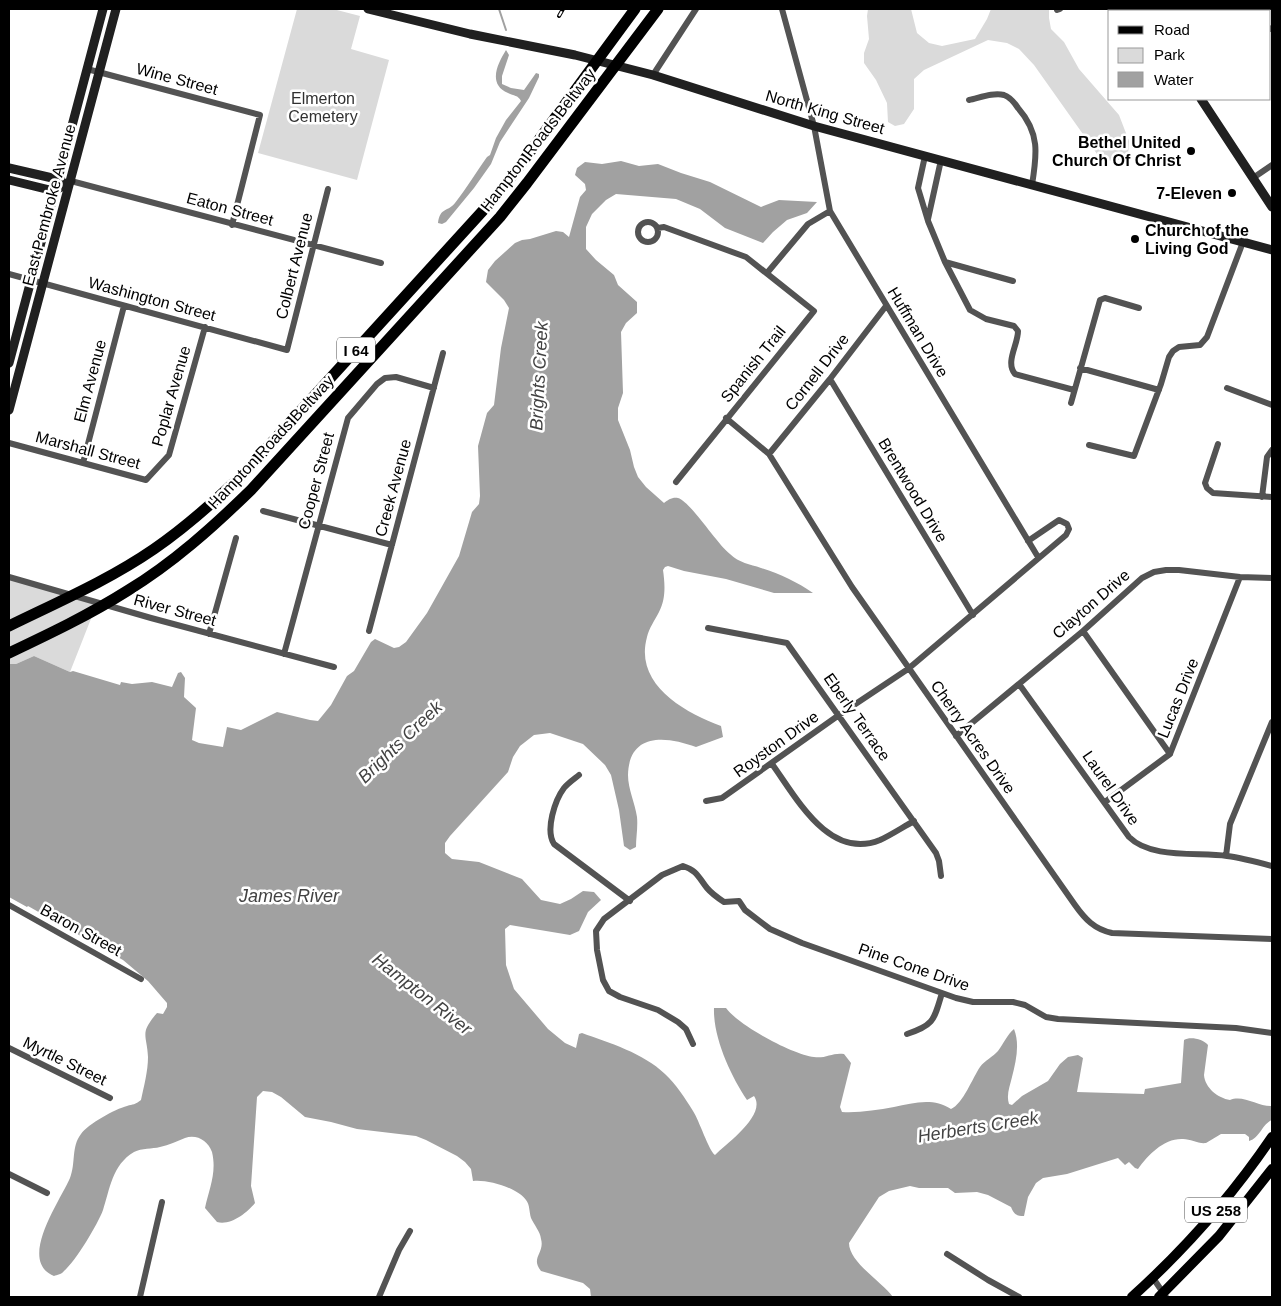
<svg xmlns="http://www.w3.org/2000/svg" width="1281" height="1306" viewBox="0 0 1281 1306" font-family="Helvetica,sans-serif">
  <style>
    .green { fill: #dadada }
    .water { fill: #a1a1a1 }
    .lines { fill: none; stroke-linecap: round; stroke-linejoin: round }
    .stream { stroke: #a1a1a1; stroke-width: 2 }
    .minor { stroke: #535353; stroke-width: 6 }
    .secondary { stroke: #202020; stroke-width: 9 }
    .primary { stroke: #000; stroke-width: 10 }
    .motorway { stroke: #000; stroke-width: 11 }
    .rail-casing { stroke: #000; stroke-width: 4 }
    .rail { stroke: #fff; stroke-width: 2; stroke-dasharray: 5.5; stroke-linecap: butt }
    .poi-dot { fill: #000; stroke: #fff; stroke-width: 2 }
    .labels { text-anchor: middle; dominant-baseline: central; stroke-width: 5; stroke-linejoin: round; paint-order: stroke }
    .shield { fill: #fff; stroke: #4c4c4c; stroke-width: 1 }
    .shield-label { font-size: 15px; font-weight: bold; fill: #000 }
    .street-label { font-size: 16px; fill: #000; stroke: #fff }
    .park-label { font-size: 16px; fill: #313131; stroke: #fff }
    .poi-label { font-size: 16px; font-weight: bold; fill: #000; stroke: #fff; text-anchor: end }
    .water-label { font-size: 18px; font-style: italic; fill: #424242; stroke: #fff }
  </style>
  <rect width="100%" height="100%" fill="#fff"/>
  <!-- green -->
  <path class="green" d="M297 9H333L360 16 351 49 389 60 357 180 258 153Z
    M868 9H911L917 33 929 43 942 46 975 39 987 19 991 9H1049V18L1051 29 1064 42 1079 69 1119 115 1129 141 1128 156 1118 160 1102 161 1034 65 1019 49 1007 43 988 40 924 70 914 79V109L904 124 895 126 888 122 887 103 876 80 864 63V53L869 39 867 16Z
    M9 576 98 601 70 672 34 656 16 664H9Z"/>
  <!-- water -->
  <path class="water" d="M506 50 509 55 502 76V84L511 88 524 90 536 73 539 74V77L529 98 500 142 491 164 474 188 446 222 442 224 438 223C440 207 448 212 455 203 467 188 476 172 487 157L490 155 496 138 506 120 521 101C518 95 514 96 508 93 487 84 498 63 506 50Z
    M621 161 639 166 658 164 681 173 710 182 761 207 779 200 817 202 807 213 787 220 773 232 763 243 725 228 700 209 676 199 616 194 606 200 592 214 586 227V249L596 260 614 275 618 285 637 302V313L626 323 621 332 623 393 618 408V420L630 450 634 467 638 477 646 487 664 503C668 500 672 497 678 498 691 502 716 543 730 554 739 563 750 564 761 568 780 574 797 582 813 593H774L726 579 684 571 668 566 665 567 663 570C665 584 666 599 659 612 655 620 649 628 647 637 634 684 683 712 721 726L723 737 696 747C666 736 629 732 628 775 628 789 635 803 637 817 638 827 636 838 636 847L630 850 624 846 619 810 611 775 605 765 583 744 550 733 534 735 520 746 513 757 508 772 450 836 445 843V853L452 859 479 862 522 879 541 900 560 904 571 899 583 891 594 892 601 900 588 912 579 931 570 935 510 925 505 929 506 965 514 989 548 1029 565 1043 576 1048 579 1034 582 1033C610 1043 643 1053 665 1074 676 1084 685 1098 693 1111 699 1120 709 1151 715 1155 727 1143 767 1115 754 1096L747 1100C731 1076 713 1038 714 1008H726C738 1025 793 1055 814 1057 825 1059 833 1052 844 1054L851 1063 840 1107 842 1112C859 1113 877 1110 894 1107 913 1103 933 1097 951 1109 963 1104 973 1077 980 1067 985 1060 993 1057 998 1051 1004 1043 1007 1035 1014 1029 1020 1044 1016 1061 1012 1077 1010 1086 1006 1095 1009 1104L1012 1105 1022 1096 1048 1081 1060 1064 1068 1057 1078 1055 1083 1058 1077 1092 1144 1094 1145 1089 1181 1083 1184 1040C1190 1036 1203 1039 1208 1045L1204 1075C1205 1088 1218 1098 1230 1100 1243 1094 1259 1107 1272 1106V1120C1262 1124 1260 1138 1249 1141V1137L1245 1134H1221L1206 1143C1198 1144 1191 1139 1183 1139 1164 1138 1148 1155 1138 1169L1135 1168 1129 1162 1125 1165 1118 1158 1067 1174 1043 1178 1036 1183 1028 1197 1024 1216C1016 1216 1014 1214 1011 1207L988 1195 977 1192 955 1193 948 1188H919L910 1186 889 1191 879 1197 849 1243C849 1262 881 1281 893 1297H591L590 1289 583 1283 541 1271C530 1258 545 1253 541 1239 540 1231 534 1225 531 1218 529 1212 530 1205 526 1200 518 1188 487 1179 473 1181L471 1169 465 1162 457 1156 426 1140 416 1136 357 1129 331 1122 305 1117 281 1097 272 1092 263 1091 257 1097 251 1186 255 1203C247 1213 230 1226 217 1222L205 1208C209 1189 217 1173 212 1152 208 1141 197 1134 185 1138 177 1141 169 1145 160 1147 152 1149 142 1148 134 1152 112 1165 110 1189 103 1210 98 1224 75 1262 64 1271 62 1274 57 1275 54 1276 17 1261 60 1201 70 1178 76 1163 71 1147 81 1134 88 1124 115 1109 127 1106 133 1104 135 1105 141 1100 144 1086 148 1071 148 1057 147 1034 139 1034 157 1013L163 1014 167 1007V1003L148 981 123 960 28 906 27 907 9 897V664H16L34 656 70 672 73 671 120 685 121 682 132 684 152 682 172 687 178 673 181 672 185 678 184 697 196 708 192 740 199 743 223 747 227 727 241 730 277 712 310 720 318 721 331 705 347 676 354 671 371 642 375 639 394 648 399 647 406 642 427 613 459 556 472 512 479 504 480 496 478 446 487 413 494 405 501 348 509 308 504 300 486 282 488 270 495 261 515 243 522 240 530 239 556 231 563 232 569 237 580 197 586 190 585 184 575 175 577 168 585 162 602 164Z"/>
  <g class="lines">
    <!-- stream -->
    <path class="stream" d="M499 9 506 30"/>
    <!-- minor -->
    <path class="minor" d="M782 9 814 126 830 211 1038 557
      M1057 10 1060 9
      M1270 29 1272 28
      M87 69 260 115 232 225
      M653 75 696 9
      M969 100C979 98 993 92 1004 95 1010 97 1014 102 1018 108 1040 133 1037 154 1032 185
      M925 156 918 188 928 221 945 262 970 310 986 319 1014 326 1018 331C1018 345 1005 362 1015 374L1074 390
      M1253 178 1272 165
      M71 181 381 263
      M928 219 941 160
      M638 232a10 10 0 1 1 20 0a10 10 0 1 1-20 0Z
      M658 228 664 227 746 257 814 311 676 482
      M945 262 1013 281
      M767 273 808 224 830 211
      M9 274 287 350 328 189
      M1080 368 1159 390
      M830 379 973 615
      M1227 388 1272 405
      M1071 403 1100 300 1105 298 1139 308
      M726 418 769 454 852 587 1075 905C1085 919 1094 929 1112 933L1272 939
      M9 443 146 480 169 455 205 327
      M1218 444 1205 483 1207 488 1213 493 1272 497
      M1089 445 1134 456 1161 384 1169 357 1173 351 1179 347 1200 345 1207 337 1243 242
      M769 454 830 379 886 306
      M83 463 124 306
      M1262 497 1267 457 1272 450
      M263 511 392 545
      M9 577 151 618 334 667
      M708 628 787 643 936 853 939 861 941 876
      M369 631 443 353
      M1083 631 1170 754
      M209 634 236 538
      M284 654 348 418 377 384 385 378 396 377 434 388
      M1019 684 1129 837C1151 859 1197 852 1227 856 1242 858 1257 862 1272 866
      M956 736 1083 631 1142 578 1154 572 1166 570H1179L1240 577 1272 578
      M772 764C796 797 829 861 880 840 891 835 903 827 914 821
      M579 775C574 779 568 783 564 788 555 800 545 830 554 844L630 901
      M706 801 722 798 839 715 908 669 1066 535 1069 529 1067 524 1059 520 1028 541
      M1105 802 1170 754 1240 577
      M1226 856 1230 824 1272 722
      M9 905 141 979
      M907 1034C935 1025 934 1019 942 993
      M693 1044 686 1029 678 1022 658 1010 620 997 609 991 603 980 597 950 596 931 604 919 662 875 683 866C698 871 698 877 707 888 712 894 718 898 724 902L739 901 745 910 770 929 802 943 956 998 973 1002H1013L1025 1005 1046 1017 1058 1019 1236 1028 1272 1033
      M9 1048 110 1098
      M9 1174 47 1193
      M947 1254 988 1280 1019 1297
      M1153 1278 1166 1297
      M140 1297 162 1202
      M379 1297 399 1250 410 1231"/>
    <!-- secondary -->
    <path class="secondary" d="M368 9 470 34 575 55 653 75 814 126 1272 250
      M1140 9 1142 11
      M1201 99 1272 207
      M9 168 61 180
      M9 180 54 191 71 181
      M9 363 103 9
      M9 410 116 9"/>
    <!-- primary -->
    <path class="primary" d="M1132 1297C1184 1250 1232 1196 1272 1137
      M1159 1297 1219 1236 1272 1169"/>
    <!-- motorway -->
    <path class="motorway" d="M9 626C58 602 109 580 154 549 186 527 214 502 242 475L489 204 513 175 635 9
      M9 653C49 634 89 615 127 591 173 563 213 527 251 490L500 217 527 183 658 9"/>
    <!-- rail casing -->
    <g class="rail-casing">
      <path id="rail" d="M559 16 563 9"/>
    </g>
    <!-- rail -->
    <use href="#rail" class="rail"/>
  </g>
  <!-- markers -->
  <g class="poi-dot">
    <circle cx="1191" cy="151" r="5"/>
    <circle cx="1232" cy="193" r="5"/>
    <circle cx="1135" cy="239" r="5"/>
  </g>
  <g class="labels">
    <!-- shield labels -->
    <g class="shield">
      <rect x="337" y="337.5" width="38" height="25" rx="4"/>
      <rect x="1185" y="1197.5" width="62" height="25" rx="4"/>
    </g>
    <g class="shield-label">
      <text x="356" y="350">I 64</text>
      <text x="1216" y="1210">US 258</text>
    </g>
    <!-- street labels -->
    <g class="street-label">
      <text transform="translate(177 79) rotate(15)">Wine Street</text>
      <text transform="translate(825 112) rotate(16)">North King Street</text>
      <text transform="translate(538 140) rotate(-52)">Hampton Roads Beltway</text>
      <text transform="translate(49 205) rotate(-75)">East Pembroke Avenue</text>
      <text transform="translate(230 209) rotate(15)">Eaton Street</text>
      <text transform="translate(294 266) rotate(-76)">Colbert Avenue</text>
      <text transform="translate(152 299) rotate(15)">Washington Street</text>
      <text transform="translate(918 332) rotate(59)">Huffman Drive</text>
      <text transform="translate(753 364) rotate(-51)">Spanish Trail</text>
      <text transform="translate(817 372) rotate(-52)">Cornell Drive</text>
      <text transform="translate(90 381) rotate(-75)">Elm Avenue</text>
      <text transform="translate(171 396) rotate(-74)">Poplar Avenue</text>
      <text transform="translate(271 442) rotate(-47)">Hampton Roads Beltway</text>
      <text transform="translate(88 450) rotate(15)">Marshall Street</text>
      <text transform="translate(316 481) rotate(-75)">Cooper Street</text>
      <text transform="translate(393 488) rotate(-75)">Creek Avenue</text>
      <text transform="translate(913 490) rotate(59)">Brentwood Drive</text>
      <text transform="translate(1091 604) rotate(-41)">Clayton Drive</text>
      <text transform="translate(175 610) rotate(15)">River Street</text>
      <text transform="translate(1178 698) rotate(-68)">Lucas Drive</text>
      <text transform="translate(857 717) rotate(55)">Eberly Terrace</text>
      <text transform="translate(973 737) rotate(55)">Cherry Acres Drive</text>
      <text transform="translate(776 744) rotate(-36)">Royston Drive</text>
      <text transform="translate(1111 788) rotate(55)">Laurel Drive</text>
      <text transform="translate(81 930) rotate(29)">Baron Street</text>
      <text transform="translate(914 967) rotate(19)">Pine Cone Drive</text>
      <text transform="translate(65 1061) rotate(26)">Myrtle Street</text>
    </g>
    <!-- park labels -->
    <g class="park-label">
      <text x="323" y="98">Elmerton<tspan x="323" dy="18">Cemetery</tspan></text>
    </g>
    <!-- poi labels -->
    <g class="poi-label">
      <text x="1181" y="142">Bethel United<tspan x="1181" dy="18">Church Of Christ</tspan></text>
      <text x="1222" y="193">7-Eleven</text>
      <text x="1145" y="230" text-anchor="start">Church of the<tspan x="1145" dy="18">Living God</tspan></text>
    </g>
    <!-- water labels -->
    <g class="water-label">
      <text transform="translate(539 376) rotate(-87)">Brights Creek</text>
      <text transform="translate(400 742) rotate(-44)">Brights Creek</text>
      <text x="289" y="896">James River</text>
      <text transform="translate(422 994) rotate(38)">Hampton River</text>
      <text transform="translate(978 1127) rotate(-9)">Herberts Creek</text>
    </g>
  </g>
  <!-- border -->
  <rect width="1281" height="1306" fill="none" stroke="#000000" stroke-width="20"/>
  <!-- legend -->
  <rect x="1108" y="10" width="162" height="90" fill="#ffffff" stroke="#999999"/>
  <rect x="1118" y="26" width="25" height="8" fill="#000000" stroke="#999999"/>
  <text x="1154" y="35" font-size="15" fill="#000000">Road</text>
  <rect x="1118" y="48" width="25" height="15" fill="#dadada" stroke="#999999"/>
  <text x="1154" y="60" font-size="15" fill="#000000">Park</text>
  <rect x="1118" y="72" width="25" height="15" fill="#a1a1a1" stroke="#999999"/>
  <text x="1154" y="85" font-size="15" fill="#000000">Water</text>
</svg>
